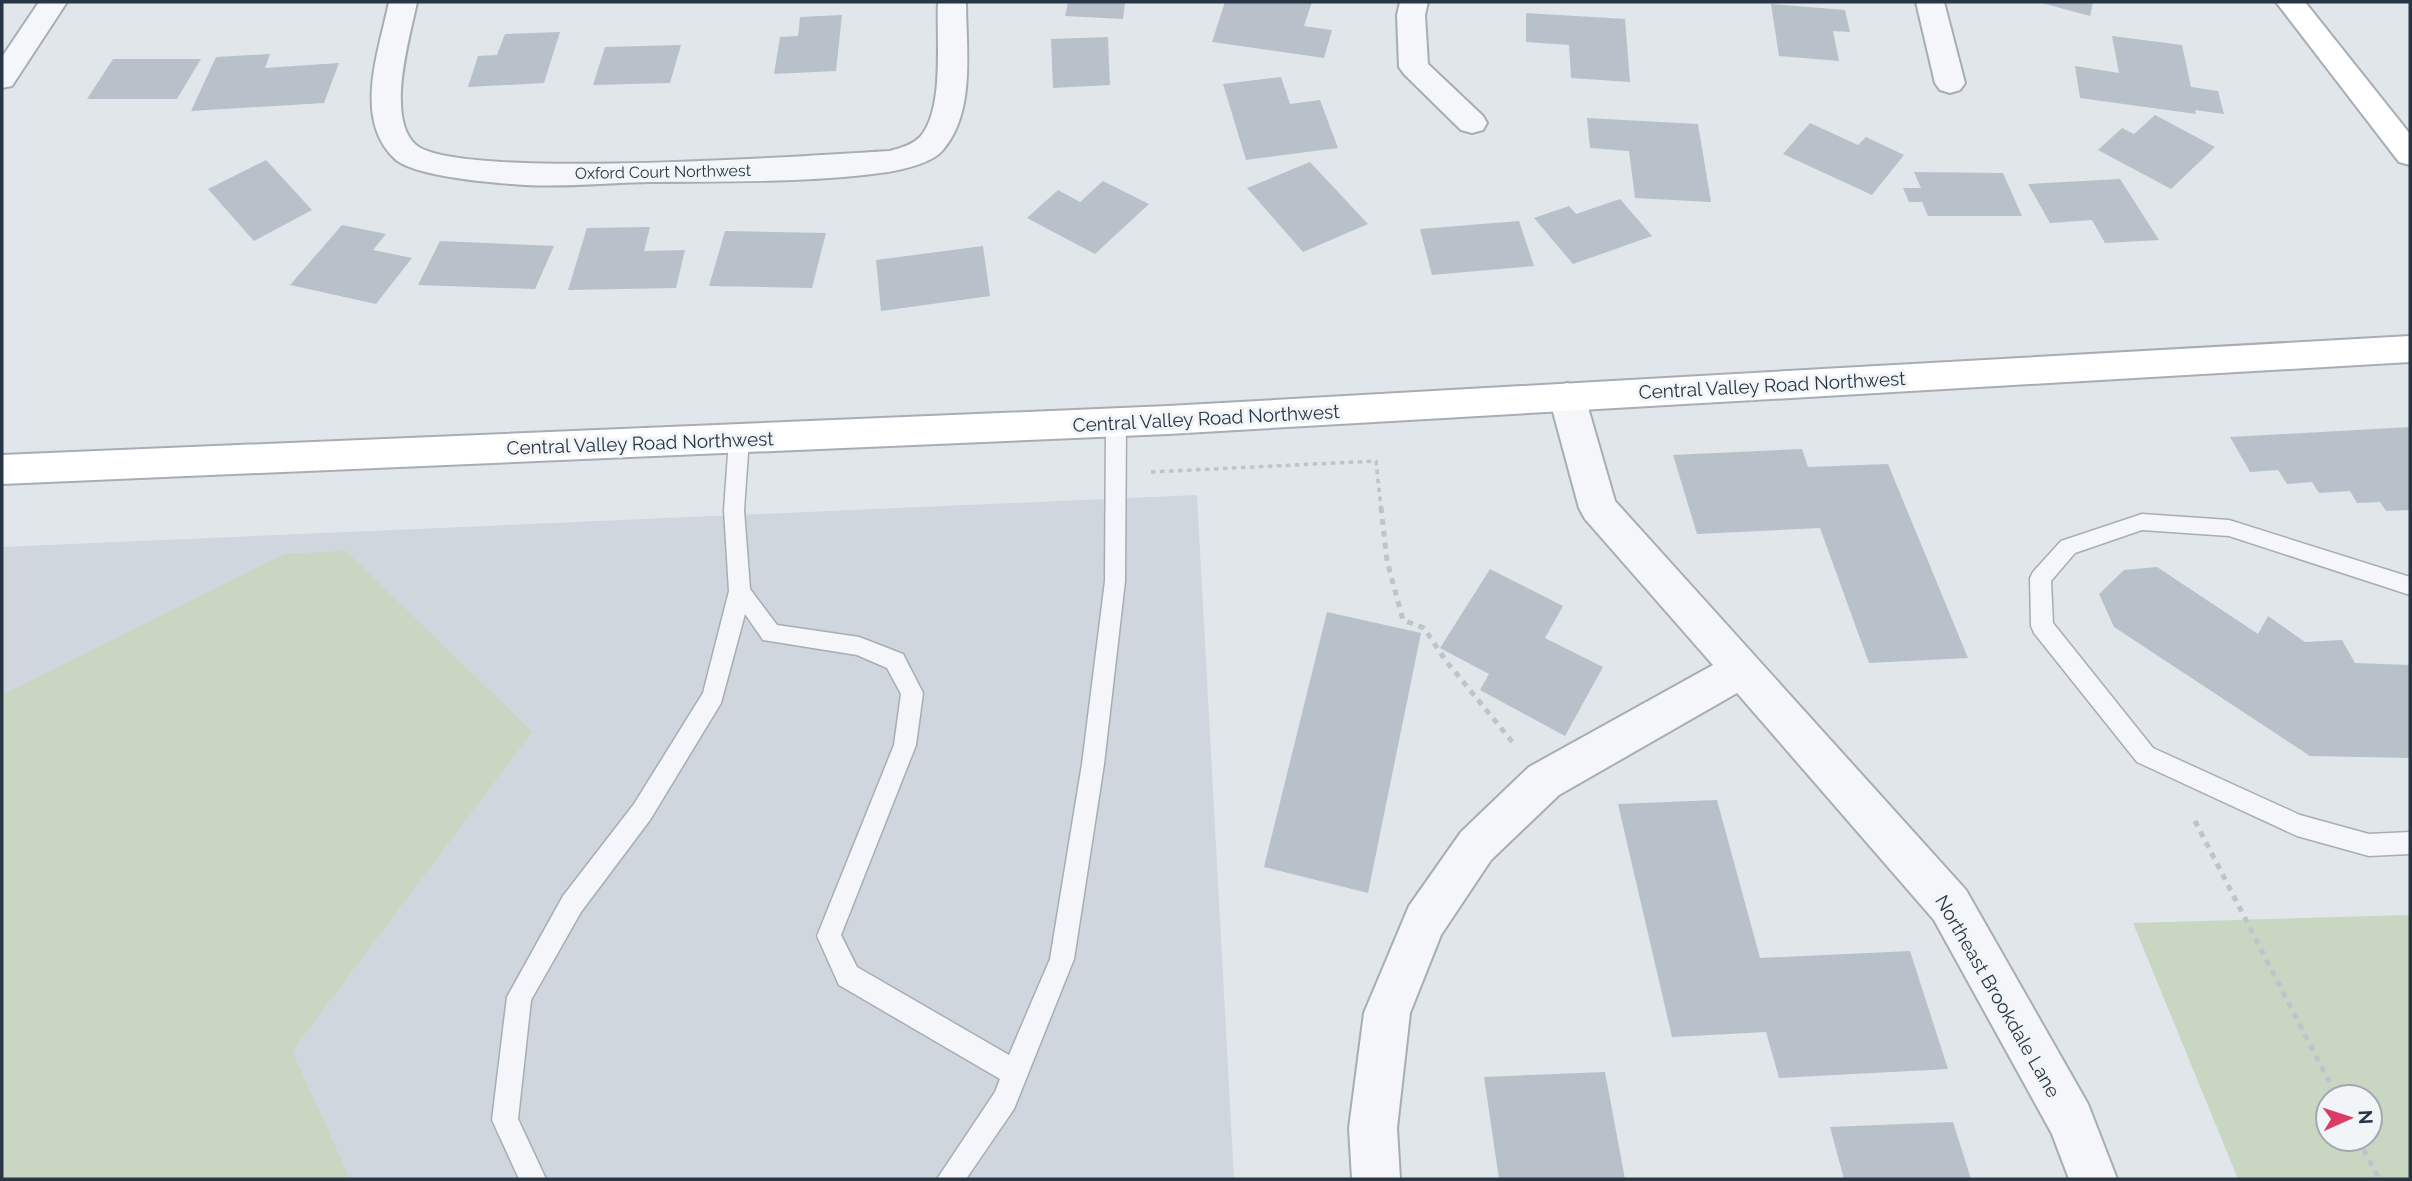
<svg xmlns="http://www.w3.org/2000/svg" width="2412" height="1181" viewBox="0 0 2412 1181" font-family="Raleway,sans-serif">
  <style>
    .built { fill: #cfd6dd }
    .green { fill: #c9d6c1; fill-rule: evenodd }
    .building { fill: #b8c0ca }
    .lines { fill: none; stroke-linecap: round; stroke-linejoin: round }
    .service-casing { stroke: #a6adb6; stroke-width: 3 }
    .minor-casing { stroke: #a6adb6; stroke-width: 4 }
    .secondary-casing { stroke: #a6adb6; stroke-width: 4 }
    .path-far1 { stroke: #bfc4ca; stroke-width: 3.5; stroke-dasharray: 4.5 4.5; stroke-linecap: butt }
    .path { stroke: #bfc4ca; stroke-width: 5; stroke-dasharray: 6 6; stroke-linecap: butt }
    .service { fill: #f4f6f9; fill-rule: evenodd }
    .minor { fill: #f4f6f9; fill-rule: evenodd }
    .secondary { fill: #fff; fill-rule: evenodd }
    .labels { text-anchor: middle; dominant-baseline: central; stroke-width: 6; stroke-linejoin: round; paint-order: stroke }
    .far-street-label { font-size: 16px; fill: #283545; stroke: #f1f5f8 }
    .street-label { font-size: 19px; fill: #283545; stroke: #f1f5f8 }
  </style>
  <rect width="100%" height="100%" fill="#e1e6eb"/>
  <!-- built -->
  <path class="built" d="M1197 495 1234 1179H2V547Z"/>
  <!-- green -->
  <path class="green" d="M346 551 532 732 292 1051 350 1179H2V695L285 554Z
    M2410 915V1179H2238L2133 923ZM2328 1097H2370V1139H2328Z"/>
  <!-- building -->
  <path class="building" d="M1068 2H1125L1123 19 1065 16Z
    M1225 2H1312L1304 26 1332 30 1324 58 1212 42Z
    M2038 2H2093L2090 16Z
    M1771 4 1845 10 1850 32 1833 31 1839 61 1779 56Z
    M1526 13 1625 19 1630 82 1571 78 1569 45 1526 42Z
    M842 15 836 71 774 74 780 37 798 36 800 17Z
    M560 32 544 83 468 87 478 56 497 55 505 34Z
    M2112 36 2182 45 2191 87 2218 91 2224 114 2195 110 2196 114 2080 98 2075 66 2119 73Z
    M1108 37 1110 85 1053 88 1051 39Z
    M681 45 670 83 593 85 605 47Z
    M270 54 265 68 339 63 324 103 191 111 216 57Z
    M113 59H201L177 99H87Z
    M1281 77 1290 104 1320 100 1338 148 1246 160 1223 84Z
    M2155 115 2215 147 2171 189 2098 150 2122 128 2134 134Z
    M1587 118 1698 124 1711 202 1635 198 1629 151 1590 148Z
    M1810 123 1858 145 1866 137 1904 155 1872 195 1783 154Z
    M266 160 312 210 254 241 208 189Z
    M1310 162 1368 224 1303 252 1247 188Z
    M1914 172 2003 173 2022 216H1928L1922 202H1909L1903 188H1921Z
    M2120 179 2159 240 2105 243 2092 220 2050 223 2028 184Z
    M1103 181 1149 204 1095 254 1027 218 1058 190 1080 202Z
    M1620 199 1652 236 1573 264 1534 218 1569 206 1576 214Z
    M1519 221 1534 266 1432 275 1420 229Z
    M342 225 386 234 373 250 412 258 376 304 290 285Z
    M650 227 644 251 685 250 676 288 568 290 587 228Z
    M725 231 826 233 812 288 709 286Z
    M440 241 554 246 535 289 418 285Z
    M983 246 990 296 881 311 876 260Z
    M2410 427V510L2386 511 2380 502 2357 503 2350 491 2319 493 2312 482 2287 484 2278 470 2250 472 2230 437Z
    M1802 449 1808 467 1888 464 1968 658 1869 663 1820 528 1697 534 1673 455Z
    M2157 567 2258 634 2268 616 2305 642 2342 640 2355 663 2410 665V758L2310 756 2114 627 2099 594 2124 570Z
    M1490 569 1563 606 1545 638 1603 667 1565 736 1480 690 1489 674 1440 648Z
    M1327 612 1421 633 1368 893 1264 867Z
    M1717 800 1760 958 1910 951 1948 1069 1779 1078 1766 1032 1672 1037 1618 804Z
    M1605 1072 1625 1179H1499L1484 1077Z
    M1953 1122 1971 1179H1844L1830 1127Z"/>
  <g class="lines">
    <!-- service casing -->
    <g class="service-casing">
      <path id="service" d="M1116 415 1123 418 1126 423 1125 581 1104 764 1074 959 1014 1109 966 1179H937L995 1092 1000 1079 839 985 817 936 894 745 901 694 887 668 857 655 763 640 745 614 721 703 650 820 581 912 531 1000 518 1119 546 1179H519L492 1120 507 997 563 896 634 804 703 693 729 591 724 510 729 439 732 434 739 431 746 434 749 439 744 510 750 589 777 625 859 637 903 654 923 693 916 745 841 935 857 967 1009 1055 1050 959 1082 764 1105 581 1106 423 1109 418Z
        M2142 514 2229 520 2410 577V595L2229 536 2142 530 2075 553 2051 581 2053 623 2153 748 2300 815 2369 834 2410 832V854L2369 856 2297 836 2137 762 2034 633 2031 626 2030 578 2033 572 2061 541Z"/>
    </g>
    <!-- minor casing -->
    <g class="minor-casing">
      <path id="minor" d="M39 2H67L12 86 2 88V57Z
        M389 2H417C410 37 385 118 416 145 459 181 818 155 890 151 900 148 912 145 920 137 945 109 936 38 938 2H966C966 49 976 113 942 151 931 163 905 169 888 172 810 183 729 181 650 182 604 183 557 188 512 184 486 182 412 176 394 158 353 118 379 51 389 2Z
        M1400 2H1428L1425 15 1428 64 1483 116 1487 123 1483 130 1472 133 1461 130 1404 74 1399 67 1397 15Z
        M1916 2H1944L1965 83 1960 90 1950 93 1940 90 1935 83Z
        M1567 383 1579 387 1585 397 1615 501 1966 890 2088 1104 2117 1179H2069L2052 1134 1934 920 1737 693 1559 795 1491 860 1441 935 1410 1013 1397 1128 1400 1179H1352L1349 1128 1364 1013 1409 906 1461 832 1529 767 1713 665 1585 519 1579 508 1549 397 1555 387Z"/>
    </g>
    <!-- secondary casing -->
    <g class="secondary-casing">
      <path id="secondary" d="M2276 2H2305L2410 134V165L2399 162Z
        M2410 336V362L1168 434 2 484V455L1168 406Z"/>
    </g>
    <!-- path-far1 -->
    <path class="path-far1" d="M1151 472 1376 461 1381 509"/>
    <!-- path -->
    <path class="path" d="M1381 507 1387 561 1403 620 1424 628 1446 661 1515 745
      M2195 821 2337 1097
      M2358 1139 2379 1179"/>
    <!-- service -->
    <use href="#service" class="service"/>
    <!-- minor -->
    <use href="#minor" class="minor"/>
    <!-- secondary -->
    <use href="#secondary" class="secondary"/>
  </g>
  <g class="labels">
    <!-- far-street labels -->
    <g class="far-street-label">
      <text transform="translate(663 172) rotate(-1)">Oxford Court Northwest</text>
    </g>
    <!-- street labels -->
    <g class="street-label">
      <text transform="translate(1772 385) rotate(-3)">Central Valley Road Northwest</text>
      <text transform="translate(1206 418) rotate(-3)">Central Valley Road Northwest</text>
      <text transform="translate(640 443) rotate(-2)">Central Valley Road Northwest</text>
      <text transform="translate(1998 996) rotate(60)">Northeast Brookdale Lane</text>
    </g>
  </g>
  <!-- border -->
  <rect width="2412" height="1181" fill="none" stroke="#283545" stroke-width="7"/>
  <!-- north arrow -->
  <g transform="translate(2349 1118) rotate(87)"><circle r="33" fill="#f1f5f8" stroke="#a1a8b0" stroke-width="2"/>
  <path d="M0-5L12 26L0 18L-12 26Z" fill="#db3b65"/>
  <text y="-10" font-size="19" font-weight="bold" text-anchor="middle" fill="#283545">N</text>
  </g>
</svg>
